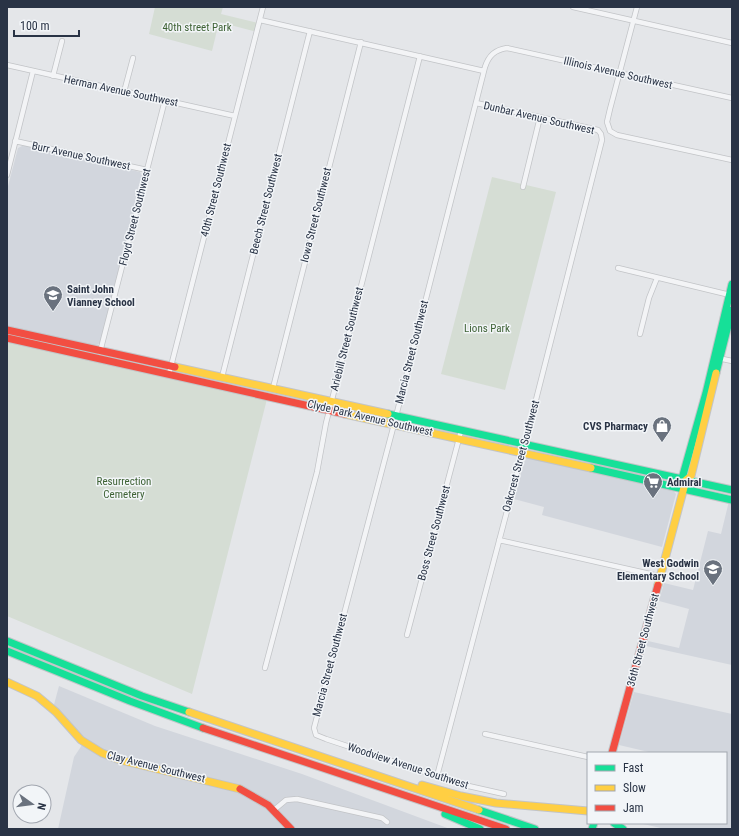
<svg xmlns="http://www.w3.org/2000/svg" width="739" height="836" viewBox="0 0 739 836" font-family="'Roboto Condensed',sans-serif">
  <style>
    .built { fill: #d2d6dd }
    .green { fill: #d5ddd4 }
    .lines { fill: none; stroke-linecap: round; stroke-linejoin: round }
    .street-casing { stroke: #c2c4c7; stroke-width: 6 }
    .fast-casing { stroke: #c2c4c7; stroke-width: 9 }
    .slow-casing { stroke: #c2c4c7; stroke-width: 9 }
    .jam-casing { stroke: #c2c4c7; stroke-width: 9 }
    .street { stroke: #f3f4f6; stroke-width: 4.5 }
    .fast { stroke: #16e098; stroke-width: 7 }
    .slow { stroke: #ffcf43; stroke-width: 7 }
    .jam { stroke: #f24e42; stroke-width: 7 }
    .labels { text-anchor: middle; dominant-baseline: central; stroke-width: 3; stroke-linejoin: round; paint-order: stroke }
    .park-label { font-size: 11px; fill: #3e6235; stroke: #f2f5f8 }
    .street-label { font-size: 11px; fill: #293345; stroke: #f2f5f8 }
    .poi-label { font-size: 11px; font-weight: bold; fill: #293345; stroke: #f2f5f8; text-anchor: start }
  </style>
  <rect width="100%" height="100%" fill="#e4e6e9"/>
  <!-- built -->
  <path class="built" d="M24 145 140 172 142 176 101 342 96 346 7 326V190L18 148Z
    M529 456 672 489 676 494 662 547 542 515 544 507 514 499 524 462Z
    M729 501H732V665L646 646 648 641 679 648 689 609 659 601 664 583 693 590 708 531 721 534Z
    M59 686 155 726 302 774 450 829H58L74 757 82 745 52 712Z
    M634 692 732 714V829H665L639 823H726V753H653L619 745Z"/>
  <!-- green -->
  <path class="green" d="M155 7H223L221 14 258 23 257 32 219 22 212 51 149 34Z
    M492 177 556 192 505 390 441 374Z
    M7 341 267 399 192 694 7 616Z"/>
  <g class="lines">
    <!-- street casing -->
    <g class="street-casing">
      <path id="street" d="M573 7 732 43
        M637 7 610 109 607 122 610 131 617 135 732 160
        M260 20 484 71
        M7 65 235 116
        M53 76 62 41
        M124 92 133 58
        M15 141 147 170
        M7 175 33 71
        M523 187 540 117
        M618 268 730 295
        M640 334 649 298 657 278
        M100 352 165 100
        M718 358 732 361
        M169 374 263 7
        M222 377 310 31
        M273 388 361 42
        M499 540 659 576
        M407 635 461 431
        M265 668 317 472 326 423 420 56
        M485 734 588 757
        M437 776 526 439 602 140 601 134 598 130 476 103
        M504 794 464 785 326 739 316 735 314 728 392 432 485 67C489 55 495 50 507 48L732 98
        M274 810 286 800 297 799 382 818 387 822"/>
    </g>
    <!-- fast casing -->
    <g class="fast-casing">
      <path id="fast" d="M716 373 732 310
        M388 414 732 490
        M591 468 732 500
        M686 480 683 475 706 393 732 284
        M7 641 142 696 189 712
        M7 651 130 701 203 728
        M479 810 535 829
        M445 814 480 829
        M614 823 623 829
        M592 829 594 823"/>
    </g>
    <!-- slow casing -->
    <g class="slow-casing">
      <path id="slow" d="M175 367 388 414
        M345 414 591 468
        M658 585 686 480 691 476 716 373
        M7 682 37 696 56 712 81 740 102 753 120 760 240 789
        M189 712 479 810
        M422 785 461 796 496 803 588 811"/>
    </g>
    <!-- jam casing -->
    <g class="jam-casing">
      <path id="jam" d="M7 330 175 367
        M7 338 345 414
        M203 728 506 829
        M612 753 658 585
        M240 789 268 805 291 829"/>
    </g>
    <!-- street -->
    <use href="#street" class="street"/>
    <!-- fast -->
    <use href="#fast" class="fast"/>
    <!-- slow -->
    <use href="#slow" class="slow"/>
    <!-- jam -->
    <use href="#jam" class="jam"/>
  </g>
  <!-- icons -->
  <defs>
    <g id="school-pin" transform="scale(1)"><path d="M0 17L-7.5 6A9.5 9.5 0 1 1 7.5 6Z" fill="#6a727e" stroke="#f2f5f8"/><path d="M0-5L7-2L0 1L-7-2ZM-4 1L0 2.5L4 1V4Q0 6-4 4Z" fill="#fff"/></g>
    <g id="shop-pin" transform="scale(1)"><path d="M0 17L-7.5 6A9.5 9.5 0 1 1 7.5 6Z" fill="#6a727e" stroke="#f2f5f8"/><path d="M-5-2.5h2.3a2.7 3.5 0 0 1 5.4 0H5L5.5 6h-11ZM-1.5-2.5h3a1.5 2.3 0 0 0-3 0Z" fill="#fff"/></g>
    <g id="supermarket-pin" transform="scale(1)"><path d="M0 17L-7.5 6A9.5 9.5 0 1 1 7.5 6Z" fill="#6a727e" stroke="#f2f5f8"/><path d="M-6-5.5h2.5l.6 2H6L4.5 2H-2.5L-4.4-4H-6ZM-1.5 3.2a1.3 1.3 0 1 0 .1 0ZM3 3.2a1.3 1.3 0 1 0 .1 0Z" fill="#fff"/></g>
  </defs>
  <g fill-rule="evenodd">
    <use href="#school-pin" x="53" y="295"/>
    <use href="#shop-pin" x="662" y="426"/>
    <use href="#supermarket-pin" x="653" y="482"/>
    <use href="#school-pin" x="713" y="569"/>
  </g>
  <g class="labels">
    <!-- park labels -->
    <g class="park-label">
      <text x="197" y="27">40th street Park</text>
      <text x="487" y="328">Lions Park</text>
      <text x="124" y="481">Resurrection<tspan x="124" dy="13">Cemetery</tspan></text>
    </g>
    <!-- street labels -->
    <g class="street-label">
      <text transform="translate(618 73) rotate(13)">Illinois Avenue Southwest</text>
      <text transform="translate(121 91) rotate(12)">Herman Avenue Southwest</text>
      <text transform="translate(539 118) rotate(13)">Dunbar Avenue Southwest</text>
      <text transform="translate(81 156) rotate(12)">Burr Avenue Southwest</text>
      <text transform="translate(216 190) rotate(-76)">40th Street Southwest</text>
      <text transform="translate(266 204) rotate(-76)">Beech Street Southwest</text>
      <text transform="translate(316 215) rotate(-76)">Iowa Street Southwest</text>
      <text transform="translate(135 217) rotate(-76)">Floyd Street Southwest</text>
      <text transform="translate(347 339) rotate(-76)">Ariebill Street Southwest</text>
      <text transform="translate(412 352) rotate(-76)">Marcia Street Southwest</text>
      <text transform="translate(370 418) rotate(13)">Clyde Park Avenue Southwest</text>
      <text transform="translate(521 456) rotate(-75)">Oakcrest Street Southwest</text>
      <text transform="translate(434 533) rotate(-75)">Boss Street Southwest</text>
      <text transform="translate(643 640) rotate(-75)">36th Street Southwest</text>
      <text transform="translate(330 665) rotate(-75)">Marcia Street Southwest</text>
      <text transform="translate(408 766) rotate(18)">Woodview Avenue Southwest</text>
      <text transform="translate(156 767) rotate(14)">Clay Avenue Southwest</text>
    </g>
    <!-- poi labels -->
    <g class="poi-label">
      <text x="67" y="289">Saint John<tspan x="67" dy="13">Vianney School</tspan></text>
      <text x="648" y="426" text-anchor="end">CVS Pharmacy</text>
      <text x="667" y="482">Admiral</text>
      <text x="699" y="563" text-anchor="end">West Godwin<tspan x="699" dy="13">Elementary School</tspan></text>
    </g>
  </g>
  <!-- border -->
  <rect width="739" height="836" fill="none" stroke="#293345" stroke-width="16"/>
  <!-- legend -->
  <rect x="587" y="752" width="140" height="72" fill="#f2f5f8" stroke="#a2a7b0"/>
  <rect x="595" y="765" width="20" height="6" fill="#16e098" stroke="#a2a7b0"/>
  <text x="623" y="772" font-size="12" fill="#293345">Fast</text>
  <rect x="595" y="785" width="20" height="6" fill="#ffcf43" stroke="#a2a7b0"/>
  <text x="623" y="792" font-size="12" fill="#293345">Slow</text>
  <rect x="595" y="805" width="20" height="6" fill="#f24e42" stroke="#a2a7b0"/>
  <text x="623" y="812" font-size="12" fill="#293345">Jam</text>
  <!-- north arrow -->
  <g transform="translate(32 804) rotate(104)"><circle r="19" fill="#f2f5f8" stroke="#a2a7b0"/>
  <path d="M0-3L7 15L0 10L-7 15Z" fill="#6a727e"/>
  <text y="-6" font-size="11" font-weight="bold" text-anchor="middle" fill="#293345">N</text>
  </g>
  <!-- scale -->
  <path d="M14 30v6h65v-6" fill="none" stroke="#293345" stroke-width="2"/>
  <text x="20" y="30" font-size="12" fill="#293345" stroke="#f2f5f8" stroke-width="3" paint-order="stroke">100 m</text>
</svg>
